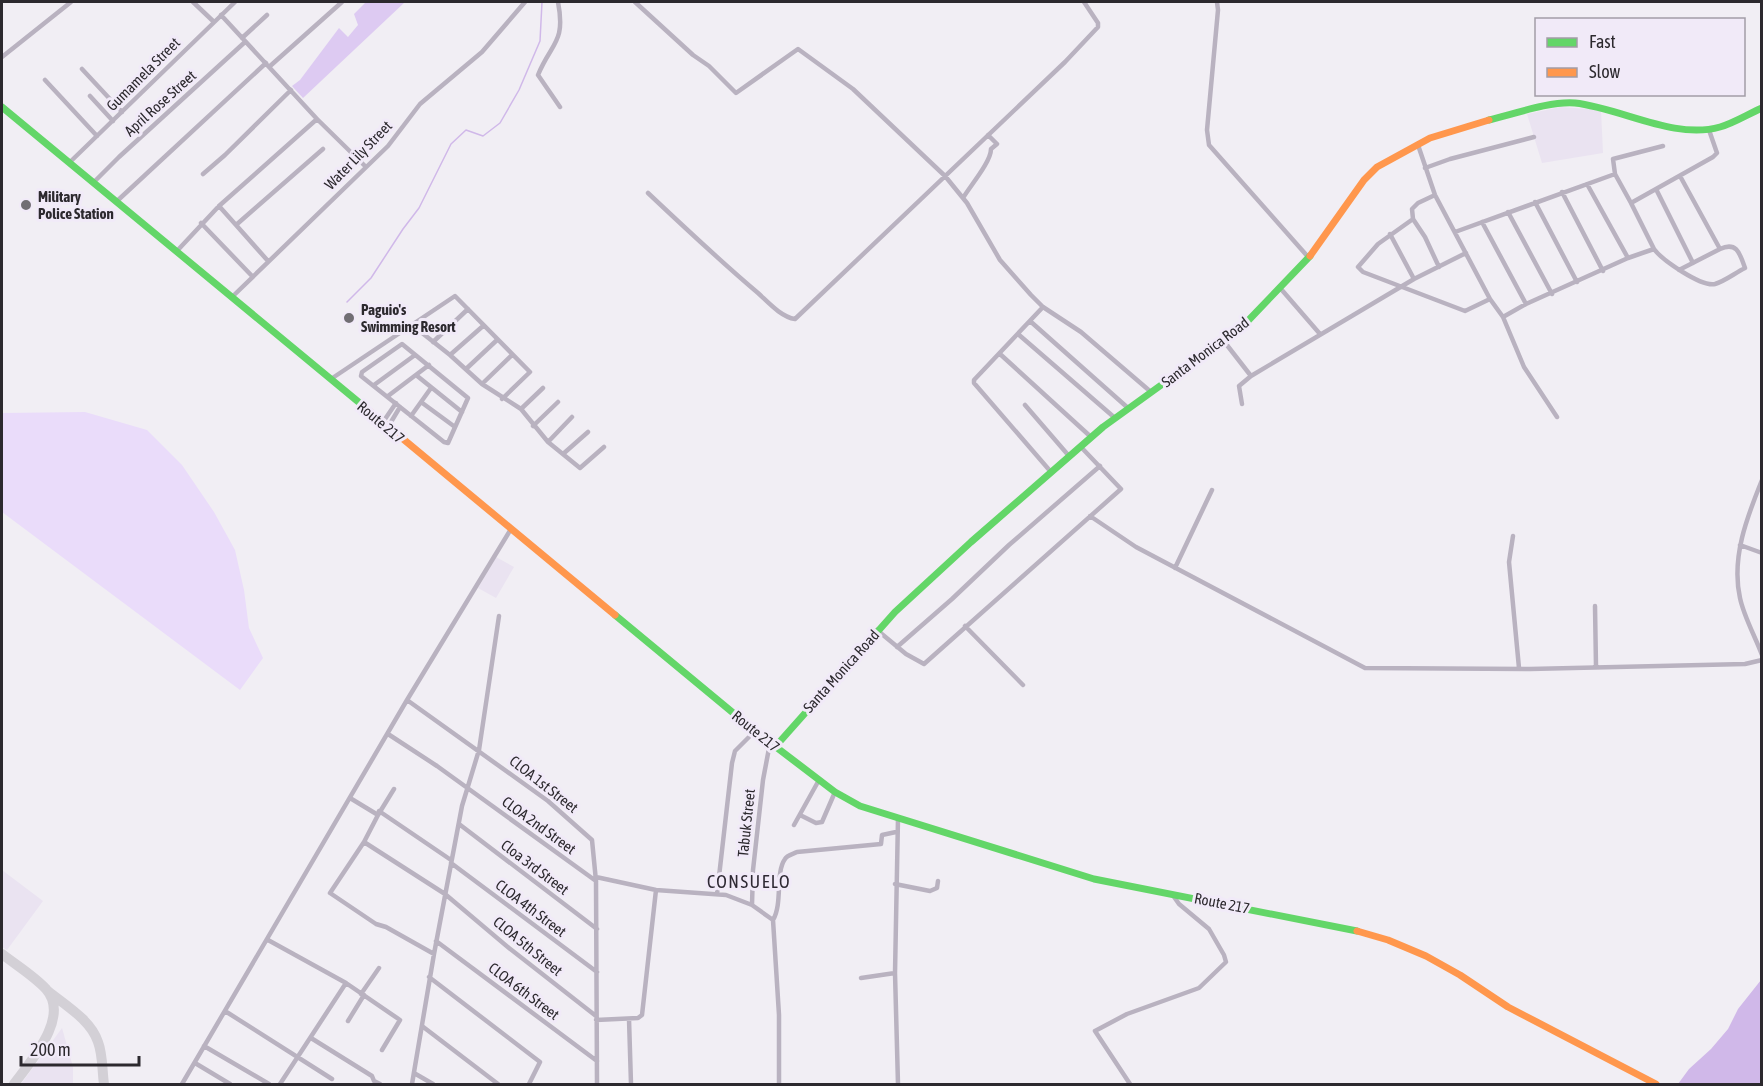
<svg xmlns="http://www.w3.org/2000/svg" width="1763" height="1086" viewBox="0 0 1763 1086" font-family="'Asap Condensed',sans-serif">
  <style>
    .built { fill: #eae3f1 }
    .green { fill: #eadcfa }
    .forest { fill: #ddcaf2 }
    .water { fill: #d0b8e9 }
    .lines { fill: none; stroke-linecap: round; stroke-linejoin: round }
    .stream { stroke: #d0b8e9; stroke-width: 1.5 }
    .taxiway { stroke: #d3d0d6; stroke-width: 10 }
    .street { stroke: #b9b2c0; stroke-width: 4.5 }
    .fast { stroke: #63d668; stroke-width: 7 }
    .slow { stroke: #ff974d; stroke-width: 7 }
    .poi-dot { fill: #716e73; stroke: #f1eaf8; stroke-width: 2 }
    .labels { text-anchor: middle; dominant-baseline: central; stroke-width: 6; stroke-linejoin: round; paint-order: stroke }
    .street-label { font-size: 15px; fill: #2c292e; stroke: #f1eaf8 }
    .poi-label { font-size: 15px; font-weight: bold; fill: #2c292e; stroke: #f1eaf8; text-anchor: start }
    .quarter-label { font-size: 18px; letter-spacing: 1.5px; fill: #2e2933; stroke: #f1eaf8 }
  </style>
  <rect width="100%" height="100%" fill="#f1eef4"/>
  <!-- built -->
  <path class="built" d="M1561 107 1601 110 1603 153 1542 163 1527 114Z
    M496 557 514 567 496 598 478 588Z
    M2 870 43 901 7 950 2 947Z
    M62 1028 73 1067V1084H21Z"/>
  <!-- green -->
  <path class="green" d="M85 412 147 430 182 465 214 512 235 550 244 590 249 628 263 658 240 690 2 512V413Z"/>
  <!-- forest -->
  <path class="forest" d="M363 2H405L303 98 292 86 300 80 339 28 348 37 358 25 354 14 365 3Z"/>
  <!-- water -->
  <path class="water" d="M1761 980V1084H1678L1689 1069 1711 1049 1728 1029 1738 1009Z"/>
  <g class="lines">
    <!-- stream -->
    <path class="stream" d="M347 302 371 278 403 229 419 208 451 144 466 130 483 136 500 123 519 90 540 41 542 2"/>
    <!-- taxiway -->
    <path class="taxiway" d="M2 954C16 965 34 976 46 989 71 1017 30 1062 14 1084
      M48 991C65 1005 91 1020 98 1042 103 1055 102 1071 104 1084"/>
    <!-- street -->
    <path class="street" d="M193 2 213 21
      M558 2C566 43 551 43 538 75L560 107
      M635 2 693 55 709 66 736 93 798 49 853 89 945 176 967 203 1000 260 1031 295 1043 307 1081 332 1151 392
      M1217 2 1218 10 1207 130 1209 145 1309 258
      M221 15 317 119 366 167
      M242 38 267 15
      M2 57 71 2
      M269 67 342 2
      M82 69 122 112
      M45 80 97 136
      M90 96 113 121
      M1418 145 1435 195 1490 299 1503 317 1524 367 1557 417
      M69 163 235 2
      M1425 168 1450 159 1534 137
      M203 174 225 155 291 90
      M93 183 119 157 245 42
      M1587 184 1628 258
      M1656 189 1693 263
      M1562 192 1603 271
      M648 193C684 227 720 261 758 293 768 302 781 317 795 319L1065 62 1098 27V23L1084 2
      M1435 195 1418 203 1412 209 1413 219 1378 244 1358 267 1363 272 1465 311 1490 299
      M963 198C970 186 991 162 991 149L997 144 988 135
      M116 202 266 63
      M1535 202 1577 282
      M1631 203 1615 174 1613 159 1663 146
      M219 206 236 225
      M1508 212 1552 294
      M1413 219 1425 237 1439 267
      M1482 222 1526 304
      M201 223 252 276
      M1455 232 1615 174
      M1390 234 1414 279
      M1654 249C1662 260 1701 287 1715 284 1725 281 1735 273 1745 268 1740 254 1737 241 1720 249
      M176 252 219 206 317 119
      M268 261 236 225 323 149
      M1679 270 1720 249 1680 176
      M1281 289 1320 334
      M232 297 388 146 420 104 482 52 525 2
      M1043 307 974 380V383L1051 472
      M1503 317 1526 304 1628 258 1654 249 1631 203 1713 157 1717 153 1709 130
      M1030 321 1128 408
      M412 325 450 355 482 384 521 409 548 442 580 468 604 447
      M1018 334 1115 418
      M1223 340 1251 376
      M433 342 468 309
      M402 344 468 398 448 443 444 442 361 376 362 372Z
      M1000 354 1091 437
      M450 355 483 326
      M466 369 497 340
      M416 375 462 412
      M331 379 455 296 530 372 502 399
      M482 384 512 355
      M374 385 415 355
      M388 396 429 365
      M421 402 455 427
      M1242 404 1239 386 1251 376 1414 279 1466 253
      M1025 405 1069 456
      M521 409 543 388
      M411 416 431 388
      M383 422 396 403
      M533 426 558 402
      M388 427 400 407
      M548 442 572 417
      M563 454 588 432
      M1762 480C1747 517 1731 558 1740 598 1744 617 1755 636 1762 655
      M1090 516 1136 547 1365 668 1530 669 1745 664 1762 660
      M1513 536 1509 562 1519 668
      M1740 545 1762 553
      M1175 568 1212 490
      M1595 606 1596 667
      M965 626 1023 685
      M877 630 906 654 924 664 1121 489 1080 446
      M897 647 952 599 1009 545 1100 466
      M407 700 548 801 592 840 596 881 597 1084
      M388 734 437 766 596 881
      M350 798 378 815 394 789
      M379 811 451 860
      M378 815 364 842 330 893 376 924 386 927 434 954
      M800 815 816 823 822 822 835 792
      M898 818 895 973 898 1084
      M459 824 597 929
      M794 825 819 780
      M364 842 445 894 509 948 596 1016
      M451 863 597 972
      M596 877 656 890 726 895 752 905 773 920 779 1015V1084
      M895 884 930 891 937 888 938 881
      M717 894 732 763 735 751 755 731
      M752 905 753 870 763 780 770 743
      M773 920C783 903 775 873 785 859 787 855 793 854 797 852L881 844 882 835 896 832
      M268 940 346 983
      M436 941 597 1061
      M429 977 540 1062 529 1084
      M861 978 895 973
      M361 994 379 968
      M225 1011 332 1079
      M629 1019 631 1084
      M596 1020 638 1018 642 1015 656 890
      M348 1021 364 995
      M422 1026 498 1084
      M311 1038 372 1076 374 1081 380 1084
      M204 1046 269 1084
      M195 1063 230 1084
      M414 1073 433 1084
      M182 1084 407 700 511 529
      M280 1084 346 983 400 1020 382 1050
      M412 1084 434 954 462 806 479 750 499 616
      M1130 1084 1095 1031 1127 1014 1199 988 1226 962 1224 955 1209 929 1179 904 1172 894"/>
    <!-- fast -->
    <path class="fast" d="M2 107 367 409
      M1489 120C1514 114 1550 101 1575 103 1621 108 1674 140 1720 127 1734 123 1748 114 1762 108
      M615 615 755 731 835 792 860 806 1094 879 1357 931
      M775 747 895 612 971 542 1103 427 1243 326 1310 256"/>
    <!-- slow -->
    <path class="slow" d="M1310 256 1364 180 1377 167 1430 138 1489 120
      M367 409 615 615
      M1357 931 1388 940 1426 956 1460 975 1508 1007 1656 1084"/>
  </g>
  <!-- markers -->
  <g class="poi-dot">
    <circle cx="26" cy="205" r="6"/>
    <circle cx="349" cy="318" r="6"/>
  </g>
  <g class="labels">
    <!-- street labels -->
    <g class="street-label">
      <text transform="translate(143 74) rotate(-45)">Gumamela Street</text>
      <text transform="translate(160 103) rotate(-42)">April Rose Street</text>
      <text transform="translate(358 155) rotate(-46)">Water Lily Street</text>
      <text transform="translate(1205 352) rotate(-37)">Santa Monica Road</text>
      <text transform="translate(381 422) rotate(40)">Route 217</text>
      <text transform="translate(841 671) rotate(-48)">Santa Monica Road</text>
      <text transform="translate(756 731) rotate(39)">Route 217</text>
      <text transform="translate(544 784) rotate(38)">CLOA 1st Street</text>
      <text transform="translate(746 823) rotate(-84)">Tabuk Street</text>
      <text transform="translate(539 825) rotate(36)">CLOA 2nd Street</text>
      <text transform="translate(535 867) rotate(37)">Cloa 3rd Street</text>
      <text transform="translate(1222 903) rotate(11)">Route 217</text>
      <text transform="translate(531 908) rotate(37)">CLOA 4th Street</text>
      <text transform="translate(528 946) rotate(39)">CLOA 5th Street</text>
      <text transform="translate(524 991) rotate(37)">CLOA 6th Street</text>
    </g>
    <!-- poi labels -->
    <g class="poi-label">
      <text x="38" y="196">Military<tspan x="38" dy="17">Police Station</tspan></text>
      <text x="361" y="309">Paguio's<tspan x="361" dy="17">Swimming Resort</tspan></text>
    </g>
    <!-- quarter labels -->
    <g class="quarter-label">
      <text x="749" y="881">CONSUELO</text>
    </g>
  </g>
  <!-- border -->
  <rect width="1763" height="1086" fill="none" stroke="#2c292e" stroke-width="6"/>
  <!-- legend -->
  <rect x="1535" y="18" width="210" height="78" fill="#f1eaf8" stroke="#a29da7" stroke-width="1.5"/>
  <rect x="1547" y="38" width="30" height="9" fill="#63d668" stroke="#a29da7" stroke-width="1.5"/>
  <text x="1589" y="48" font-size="18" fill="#2c292e">Fast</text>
  <rect x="1547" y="68" width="30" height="9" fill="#ff974d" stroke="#a29da7" stroke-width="1.5"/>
  <text x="1589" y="78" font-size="18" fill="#2c292e">Slow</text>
  <!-- scale -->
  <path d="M21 1056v9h118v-9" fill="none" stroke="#2c292e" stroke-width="3"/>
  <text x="30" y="1056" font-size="18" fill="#2c292e" stroke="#f1eaf8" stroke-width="4.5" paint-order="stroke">200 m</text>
</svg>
